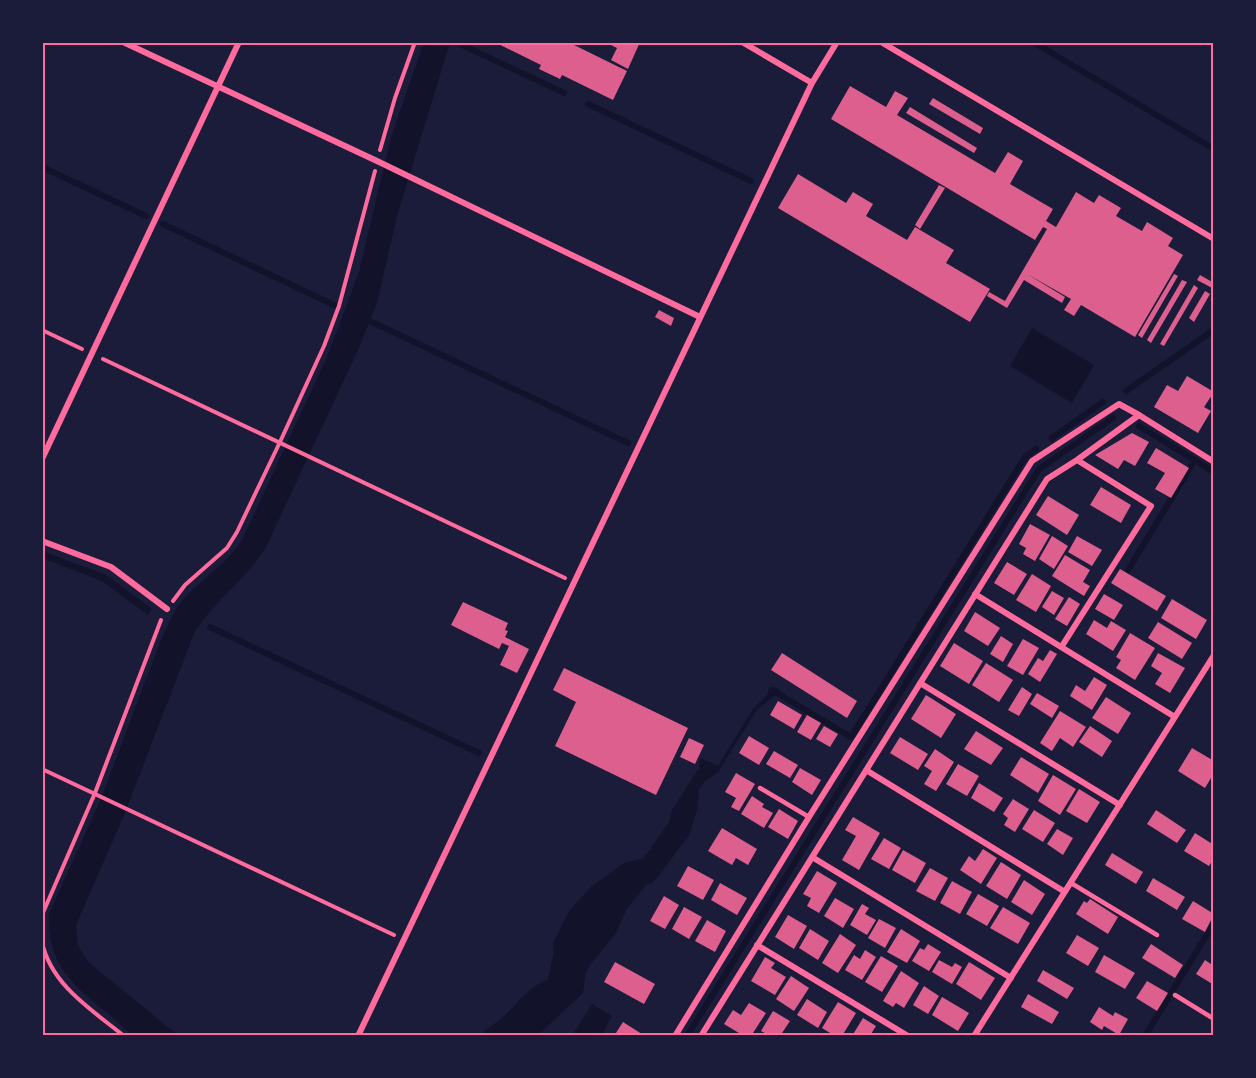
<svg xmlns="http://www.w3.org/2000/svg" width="1256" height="1078" viewBox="0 0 1256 1078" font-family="'Roboto Serif',serif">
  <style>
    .water { fill: #12122b }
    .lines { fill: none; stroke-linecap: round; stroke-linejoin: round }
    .stream { stroke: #12122b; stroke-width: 6 }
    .building { fill: #dd5f8e }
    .path { stroke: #ff6b9d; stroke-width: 4 }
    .service { stroke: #ff6b9d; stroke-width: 4.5 }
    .minor { stroke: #ff6b9d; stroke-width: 6 }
    .neatline { fill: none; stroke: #ff6b9d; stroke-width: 2 }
  </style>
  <rect width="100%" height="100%" fill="#1b1b3a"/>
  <!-- water -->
  <path class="water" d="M424 42H450L397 216 377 303 358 350 265 549C245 580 215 601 195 631L124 815 76 925 78 945 88 962 179 1036C166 1036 149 1039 137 1036 128 1034 118 1022 111 1016 74 986 47 966 49 914L100 801 163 635 177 607 191 591 226 560 241 542 327 357 343 315 359 272 391 137Z
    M1032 328 1094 365 1072 403 1010 366Z
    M42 551 106 575 152 609 148 615 102 581 42 558Z
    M775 687 780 691 756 711 718 772 705 781 699 789 697 810 689 835 657 878 652 883 647 884 627 908 616 933 589 966 585 976 583 993 537 1036H480C486 1028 494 1025 502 1018 518 1004 527 987 548 980L553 955V944L569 911 591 887 624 863 644 858 669 822 672 810 699 768 700 758 718 766 753 709Z
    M592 1004 612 1016 603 1032 605 1036H572Z"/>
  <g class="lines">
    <!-- stream -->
    <path class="stream" d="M456 42 564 93
      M1033 42 1214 149
      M588 104 751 181
      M42 167 146 216
      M163 224 334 305
      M372 322 628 443
      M1126 391 1214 330
      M1139 426 1214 472
      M1052 438 1103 402
      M1128 570 1195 460
      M210 627 479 753
      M771 692 772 690 851 737 1025 457 1036 449
      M687 1036 1039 469 1113 418
      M1145 1036 1214 923"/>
  </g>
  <!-- building -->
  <path class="building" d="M494 42H568L627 71 613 100 562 75 560 79 539 69 541 65Z
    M605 42H640L628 69 611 60 617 48Z
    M850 86 886 107 895 91 908 98 897 115 995 173 1008 152 1023 161 1010 184 1053 209 1046 221 1056 227 1076 192 1094 203 1099 195 1121 208 1116 216 1142 231 1147 222 1173 238 1168 246 1183 255 1135 337 1081 305 1074 316 1064 310 1071 299 1027 274 1065 297 1062 303 1024 280 1007 308 987 296 989 292 1005 301 1047 229 1043 227 1035 240 831 119Z
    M933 98 983 128 980 134 929 104Z
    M910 107 977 148 974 153 906 113Z
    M798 174 846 203 853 192 873 204 866 216 907 240 915 227 954 250 946 263 990 289 970 322 778 208Z
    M939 185 945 188 920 229 915 225Z
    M1174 274 1178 276 1142 338 1138 335Z
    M1200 275 1214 283V289L1197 280Z
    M1182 280 1187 282 1151 343 1147 340Z
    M1194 285 1198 288 1164 346 1160 344Z
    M1205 291 1210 294 1194 322 1189 318Z
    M659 310 674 318 671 326 655 317Z
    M1187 376 1214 392 1204 407 1211 411 1198 433 1154 407 1167 385 1178 391Z
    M1132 433 1149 442 1135 466 1124 460 1118 469 1095 455Z
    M1156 448 1189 468 1171 498 1155 489 1165 473 1147 463Z
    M1101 487 1131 505 1121 523 1090 505Z
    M1048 496 1079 515 1067 535 1036 515Z
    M1030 524 1050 535 1035 561 1023 554 1026 548 1019 544Z
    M1052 536 1068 546 1054 569 1039 559Z
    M1077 536 1102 550 1092 566 1068 552Z
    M1065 555 1090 570 1083 582 1090 586 1084 596 1052 576Z
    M1007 562 1027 574 1014 595 994 583Z
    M1120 569 1166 596 1157 611 1111 583Z
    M1032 574 1051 586 1036 612 1016 600Z
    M1052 591 1064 598 1054 615 1042 607Z
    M1104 594 1123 605 1114 620 1095 609Z
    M1069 597 1080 604 1067 626 1055 619Z
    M1172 599 1207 620 1196 639 1161 618Z
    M463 602 508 623 505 630 508 631 505 637 529 649 517 673 500 665 509 646 502 643 499 649 451 625Z
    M975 612 1000 628 988 646 964 631Z
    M1094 620 1107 628 1111 621 1126 630 1113 651 1086 634Z
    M1158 622 1192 643 1182 659 1148 638Z
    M1130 633 1155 648 1135 680 1116 668 1121 660 1116 657Z
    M1001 636 1013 644 1003 662 990 654Z
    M1023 639 1039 648 1023 675 1007 666Z
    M954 643 983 661 969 684 940 666Z
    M1050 650 1057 654 1040 682 1028 674 1038 658 1043 661Z
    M782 653 857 701 847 718 771 670Z
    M1158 653 1185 668 1170 693 1155 684 1162 673 1151 666Z
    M986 663 1013 680 999 702 972 685Z
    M564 668 688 728 656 795 555 746 576 702 553 690Z
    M1094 677 1107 685 1092 710 1070 696 1076 685 1085 691Z
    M1022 687 1032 694 1019 716 1008 710Z
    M1037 693 1059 706 1052 718 1030 704Z
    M926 695 956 714 941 738 911 719Z
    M1106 697 1131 713 1118 734 1092 718Z
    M778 701 802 715 794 729 770 715Z
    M1060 711 1086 727 1073 747 1060 738 1052 751 1040 743Z
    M807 715 821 723 811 740 797 732Z
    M824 726 838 734 830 747 816 739Z
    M1090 726 1112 741 1102 757 1079 742Z
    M976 731 1003 748 991 765 964 749Z
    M749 736 769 748 759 765 739 753Z
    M900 737 928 754 918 770 890 753Z
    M689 738 704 745 695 764 680 757Z
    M1192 748 1214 761V773L1205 788 1178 771Z
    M935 749 954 762 936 791 924 784 932 771 924 766Z
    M774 751 798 765 790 778 766 764Z
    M1021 757 1049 774 1038 793 1010 775Z
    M958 764 979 776 967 796 946 784Z
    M800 768 821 780 812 795 792 782Z
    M736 773 755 784 739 811 731 807 736 798 725 792Z
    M1053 775 1076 789 1060 815 1038 801Z
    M979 783 1003 798 994 812 971 798Z
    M1079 789 1100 802 1087 823 1066 811Z
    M752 796 764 804 762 807 773 813 764 828 741 814Z
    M1013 799 1029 809 1015 832 1004 825 1008 818 1003 814Z
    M779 809 798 821 788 839 768 827Z
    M1034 810 1055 823 1043 842 1022 829Z
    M1156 810 1186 830 1177 843 1147 824Z
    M853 817 880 833 859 870 842 860 856 836 845 830Z
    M722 828 757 849 748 865 736 858 732 865 708 851Z
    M1057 829 1073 838 1063 855 1047 844Z
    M1195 833 1214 845V858L1209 866 1184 851Z
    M884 838 901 848 889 869 871 859Z
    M983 849 997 858 981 884 960 870 969 856 975 861Z
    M903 850 926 863 915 883 892 870Z
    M1112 853 1143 872 1136 884 1105 865Z
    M1001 862 1021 875 1007 899 986 886Z
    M688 866 714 880 703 900 677 886Z
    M930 868 948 878 935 901 916 891Z
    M817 871 837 883 819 913 807 906 811 898 803 894Z
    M1153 878 1185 897 1177 910 1146 891Z
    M1024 880 1045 894 1032 915 1011 902Z
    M952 881 972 892 960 914 940 903Z
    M720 883 747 898 737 915 711 900Z
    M978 894 999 906 987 926 966 914Z
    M664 896 679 905 665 929 650 921Z
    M835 898 854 909 843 928 824 916Z
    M1090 899 1118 917 1108 934 1076 914 1084 901 1087 903Z
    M1193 901 1214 914 1205 932 1182 919Z
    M862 904 869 908 865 914 876 920 867 935 850 925Z
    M684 907 702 917 689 939 672 929Z
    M1003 907 1030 923 1018 944 990 928Z
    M788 915 807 926 794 949 775 937Z
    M879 919 896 928 885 948 868 938Z
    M707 920 726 931 715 952 695 941Z
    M810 929 829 941 818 960 799 948Z
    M901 929 920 941 907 963 887 952Z
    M840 934 856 945 838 973 822 963Z
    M1077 935 1099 948 1088 966 1066 953Z
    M928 944 941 952 929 971 912 961 920 948 924 950Z
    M1151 944 1183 965 1175 978 1142 958Z
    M865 950 876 957 862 980 845 970 854 955 860 959Z
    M1104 955 1135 973 1125 989 1095 972Z
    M881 956 898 966 882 992 865 982Z
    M765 957 775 963 771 968 786 977 775 995 751 981Z
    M939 960 952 967 955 963 962 967 952 984 932 972Z
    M1205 960 1214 966V985L1196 974Z
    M615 962 655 984 644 1004 604 982Z
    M969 962 995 978 981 1000 956 984Z
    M1043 970 1074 988 1067 999 1037 981Z
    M901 971 919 983 904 1008 896 1003 893 1007 883 1001Z
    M791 976 809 988 794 1011 776 999Z
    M1147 981 1168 993 1157 1011 1136 998Z
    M924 986 939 996 928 1014 913 1005Z
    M1028 994 1059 1012 1052 1024 1021 1007Z
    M942 997 969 1013 958 1031 932 1015Z
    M807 999 827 1012 818 1028 797 1015Z
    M838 1002 856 1013 842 1036H835L822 1028Z
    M749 1003 766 1013 751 1036H744L724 1024 733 1010 741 1015Z
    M1099 1007 1113 1016 1115 1012 1128 1019 1119 1035 1104 1026 1102 1030 1090 1022Z
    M773 1011 790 1021 780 1036H770L761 1031Z
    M863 1018 876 1026 871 1034 874 1036H852Z
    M623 1022 645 1036H614Z"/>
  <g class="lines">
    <!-- path -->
    <path class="path" d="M380 150 395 98 415 42
      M42 330 82 349
      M103 359 565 578
      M173 601 185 585 227 548 237 532 280 442 324 346 339 306 375 171
      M42 769 394 935
      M42 915 95 793 161 620
      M42 942C51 985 92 1010 124 1036"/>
    <!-- service -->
    <path class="service" d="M760 788 809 817
      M1071 883 1157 935
      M1175 995 1214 1019"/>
    <!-- minor -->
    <path class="minor" d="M123 42 377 161 700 317
      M742 42 812 83
      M881 42 1214 239
      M42 459 239 42
      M42 541 111 567 167 609
      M975 594 1175 717
      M1062 646 1151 506 1077 460
      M920 683 1120 805
      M866 770 1065 892
      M812 857 1011 978
      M757 945 908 1036
      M358 1036 812 83 837 42
      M675 1036 809 817 1032 461 1119 404 1139 415
      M701 1036 1047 479 1077 460 1139 415 1214 462
      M974 1036 1214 655"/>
  </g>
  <!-- border -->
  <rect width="1256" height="1078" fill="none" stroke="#1b1b3a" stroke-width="87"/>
  <rect x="44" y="44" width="1168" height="990" class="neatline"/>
</svg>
